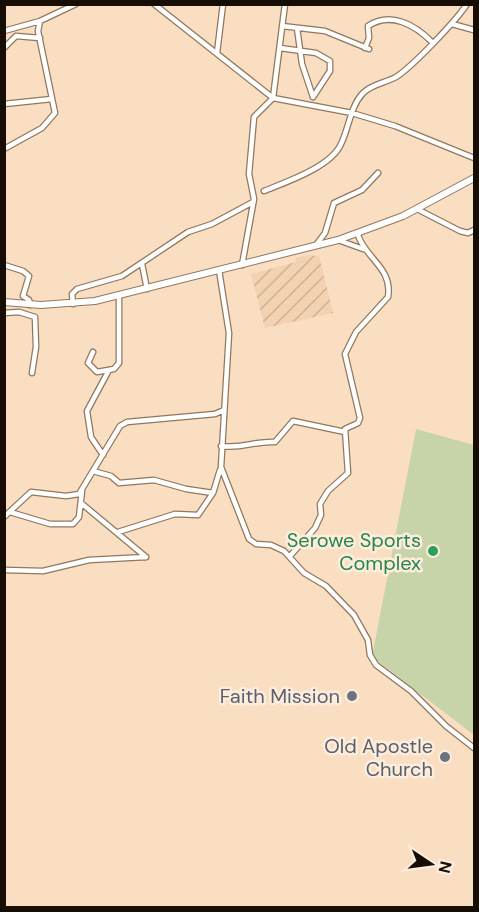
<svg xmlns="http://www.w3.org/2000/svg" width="479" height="912" viewBox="0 0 479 912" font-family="'DM Sans',sans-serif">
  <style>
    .industrial { fill: url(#industrial-furrows) }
    .grass { fill: #c7d4a9 }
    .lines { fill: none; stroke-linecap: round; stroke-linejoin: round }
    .minor-casing { stroke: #90775e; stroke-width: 7 }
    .major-casing { stroke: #90775e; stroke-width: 8 }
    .minor { stroke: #fff; stroke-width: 4.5 }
    .major { stroke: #fff; stroke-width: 6 }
    .leisure-dot { fill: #2e9e5b; stroke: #feeddc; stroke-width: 2 }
    .worship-dot { fill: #6b7280; stroke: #feeddc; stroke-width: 2 }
    .labels { text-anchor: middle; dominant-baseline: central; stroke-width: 5; stroke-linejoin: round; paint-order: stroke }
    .leisure-label { font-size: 20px; fill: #27864d; stroke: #feeddc; text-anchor: end }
    .worship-label { font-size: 20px; fill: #5b616d; stroke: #feeddc; text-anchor: end }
  </style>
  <defs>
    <pattern id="industrial-furrows" width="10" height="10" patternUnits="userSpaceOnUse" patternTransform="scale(1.5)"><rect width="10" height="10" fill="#f2d2b0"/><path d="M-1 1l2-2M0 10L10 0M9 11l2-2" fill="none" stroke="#cfb396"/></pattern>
  </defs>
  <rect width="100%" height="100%" fill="#f9dec2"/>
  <!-- industrial -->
  <path class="industrial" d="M308 255 319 256 333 313 265 328 251 274 296 262 297 258Z"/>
  <!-- grass -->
  <path class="grass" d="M416 429 474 445V735L372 657Z"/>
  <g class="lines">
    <!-- minor casing -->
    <g class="minor-casing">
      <path id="minor" d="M154 4 273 98 352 113 395 126 474 158
        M452 24 474 30
        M282 26 325 31 369 49
        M297 28 302 64 313 97
        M4 31 40 21 76 4
        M4 48 16 36 40 38
        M280 48 316 53 330 61V71L313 97
        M365 48 369 38 368 26C391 11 415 25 432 42
        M217 53 223 4
        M4 104 52 99
        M4 149 42 128 55 113 38 31 40 21
        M264 191C286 182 331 167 341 144 349 128 350 107 363 93 372 84 385 83 396 77 412 67 456 21 467 4
        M417 209 460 231 468 233 474 230
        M338 240 363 249
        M316 245 325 233 334 203 362 190 378 173
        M142 264 147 289
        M4 265 23 271 29 276 23 296 29 300 30 305
        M242 265 254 199 249 174 254 117 273 98 285 4
        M219 270 229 333 221 467 249 539 256 544 271 545 284 551 304 573 326 586 354 615 368 640 370 655 376 665 411 691 446 726 474 748
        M73 304 72 294 77 289 122 276 188 232 212 224 253 202
        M4 313 19 312 35 317 36 347 32 373
        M93 352 88 363 97 372 114 369 119 363V296
        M221 446C244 449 252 441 275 442L293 421 345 432
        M103 455 91 437 87 411 109 370
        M93 471 111 476 119 483 154 480 186 489 213 493
        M81 503 146 557
        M10 512 50 524H73L79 517 82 491
        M4 517 31 492 66 496 79 494 120 426 127 422 215 414 224 410
        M118 532 175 514 198 515 213 493 220 470
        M290 556 315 528 321 515 320 504 328 491 348 473 345 429 358 423 360 418 345 354 356 332 388 297C393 268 365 258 358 235
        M4 570 43 571 89 560 146 557"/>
    </g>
    <!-- major casing -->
    <g class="major-casing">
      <path id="major" d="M4 302 41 305 95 301 338 240 403 216 474 178"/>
    </g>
    <!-- minor -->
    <use href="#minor" class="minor"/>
    <!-- major -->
    <use href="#major" class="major"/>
  </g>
  <!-- markers -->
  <circle class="leisure-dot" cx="433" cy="551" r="6"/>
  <g class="worship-dot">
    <circle cx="352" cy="696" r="6"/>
    <circle cx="445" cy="757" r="6"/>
  </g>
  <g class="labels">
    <!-- leisure labels -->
    <g class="leisure-label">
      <text x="421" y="540">Serowe Sports<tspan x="421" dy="23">Complex</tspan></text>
    </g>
    <!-- worship labels -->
    <g class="worship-label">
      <text x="340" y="696">Faith Mission</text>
      <text x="433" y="746">Old Apostle<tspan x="433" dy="23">Church</tspan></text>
    </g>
  </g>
  <!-- border -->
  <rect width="479" height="912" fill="none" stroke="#160d05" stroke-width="12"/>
  <!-- north arrow -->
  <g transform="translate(431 864) rotate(103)" stroke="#feeddc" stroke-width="4.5" paint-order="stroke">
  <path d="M0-4.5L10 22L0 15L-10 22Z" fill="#160d05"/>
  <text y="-9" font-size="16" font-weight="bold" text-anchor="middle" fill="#160d05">N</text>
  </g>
</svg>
